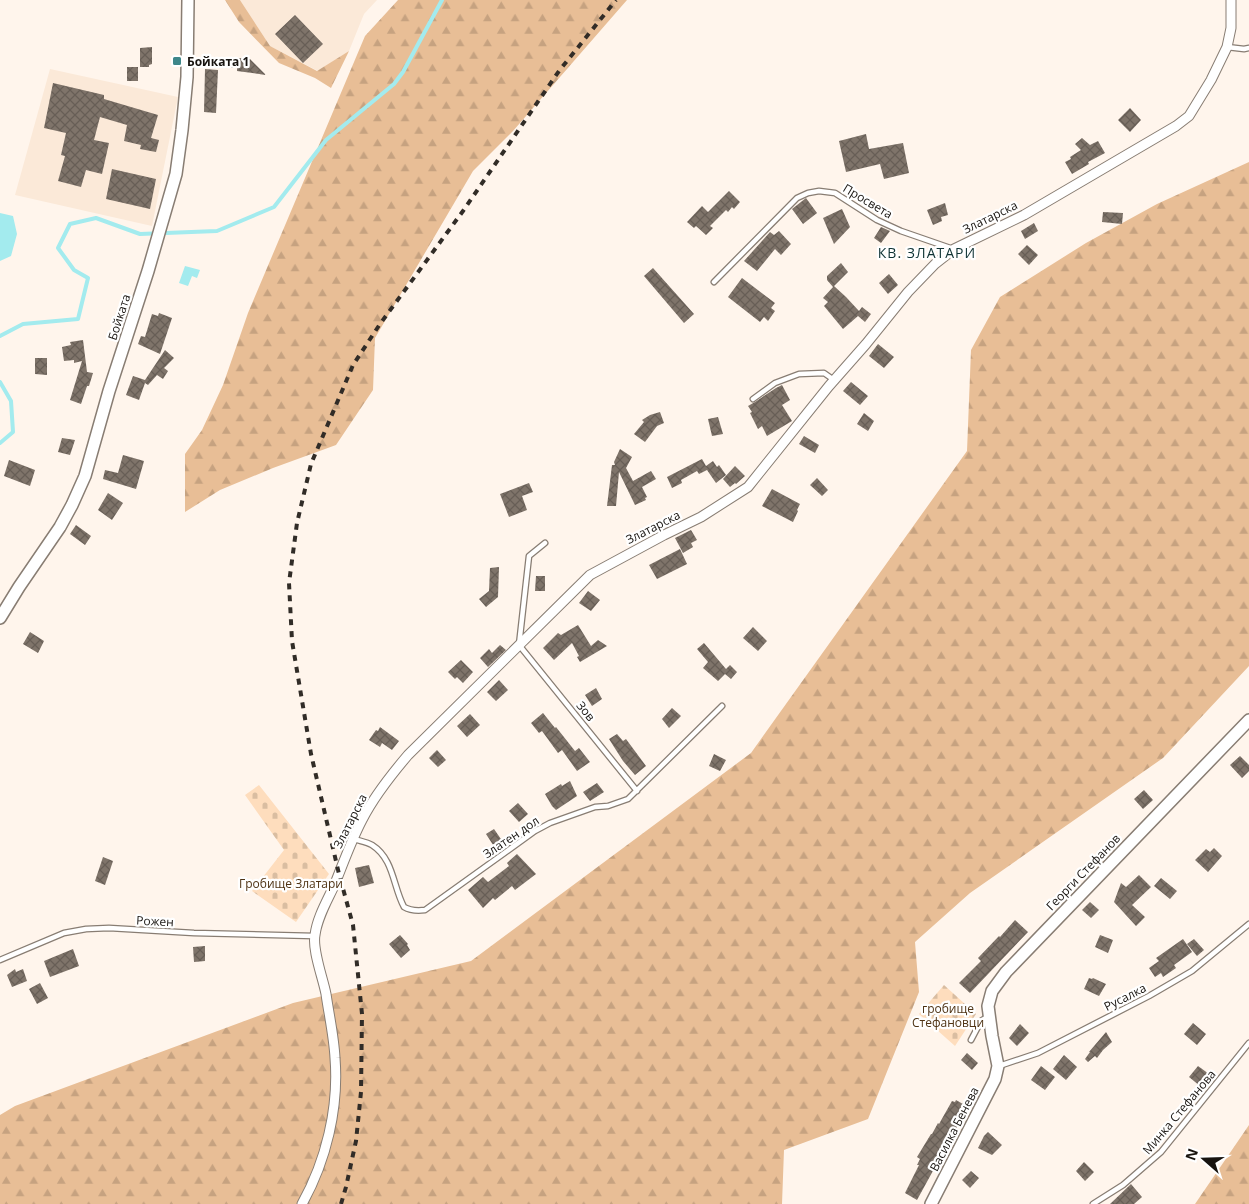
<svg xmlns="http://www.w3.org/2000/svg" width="1249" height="1204" viewBox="0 0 1249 1204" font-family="'Open Sans',sans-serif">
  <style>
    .built { fill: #fbe9d8 }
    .forest { fill: url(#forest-firs) }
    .cemetery { fill: url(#cemetery-stones) }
    .water { fill: #a3ebee }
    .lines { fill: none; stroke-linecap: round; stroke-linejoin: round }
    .stream { stroke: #a3ebee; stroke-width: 4 }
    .building { fill: url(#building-cross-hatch) }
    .service-casing { stroke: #887d73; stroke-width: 7 }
    .minor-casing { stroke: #887d73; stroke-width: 11 }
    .tertiary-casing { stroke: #887d73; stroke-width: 14 }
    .service { stroke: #fff; stroke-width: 4.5 }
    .minor { stroke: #fff; stroke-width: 9 }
    .tertiary { stroke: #fff; stroke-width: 11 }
    .rail { stroke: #312c27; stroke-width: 4; stroke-dasharray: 6 6; stroke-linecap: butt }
    .poi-dot { fill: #3e878a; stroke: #fff; stroke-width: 2 }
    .labels { text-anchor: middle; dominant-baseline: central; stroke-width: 4.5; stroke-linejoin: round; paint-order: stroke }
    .poi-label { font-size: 12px; font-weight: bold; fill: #17130f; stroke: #fff; text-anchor: start }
    .street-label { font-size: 12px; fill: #17130f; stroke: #fff }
    .park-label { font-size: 12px; fill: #4f3314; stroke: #fff }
    .neighbourhood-label { font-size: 14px; letter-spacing: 1px; fill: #0f3334; stroke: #fff }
  </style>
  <defs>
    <pattern id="forest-firs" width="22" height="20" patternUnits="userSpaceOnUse" patternTransform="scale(1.25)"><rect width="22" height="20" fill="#e8be96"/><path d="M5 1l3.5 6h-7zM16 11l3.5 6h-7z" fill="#c6a280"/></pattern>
    <pattern id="cemetery-stones" width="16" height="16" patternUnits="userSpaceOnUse" patternTransform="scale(1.25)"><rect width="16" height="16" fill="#feddbd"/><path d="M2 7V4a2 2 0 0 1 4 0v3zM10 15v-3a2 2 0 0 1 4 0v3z" fill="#d9bda1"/></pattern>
    <pattern id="building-cross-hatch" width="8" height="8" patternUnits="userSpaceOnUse" patternTransform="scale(1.25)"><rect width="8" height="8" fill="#7f746a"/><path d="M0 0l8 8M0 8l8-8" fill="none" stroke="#675e56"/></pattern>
  </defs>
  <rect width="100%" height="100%" fill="#fff5ec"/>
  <!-- built -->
  <path class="built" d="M240 0H377L364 14 349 51 318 71 270 46Z
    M50 69 178 97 152 226 15 195Z"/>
  <!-- forest -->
  <path class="forest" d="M225 0H240L270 46 317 71 349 51 331 88 315 78 279 63 239 22Z
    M398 0H627L513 131 473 171 375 338 373 390 336 445 273 468 220 490 185 512V454L202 430 223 385 248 313 365 36Z
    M1249 162V666L1163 758 970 893 915 942 919 992 868 1119 784 1150 782 1204H0V1115L15 1106 293 1003 471 961 751 753 967 451 971 350 1000 297 1086 243 1157 204Z
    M1249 1125V1204H1195Z"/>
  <!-- cemetery -->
  <path class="cemetery" d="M259 785 329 874 296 922 252 891 284 850 245 795Z
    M944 985 976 1014 955 1046 919 1014Z"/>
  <!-- water -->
  <path class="water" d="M0 213 13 216 17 234 11 256 0 261Z
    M185 266 200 270 197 278 192 276 188 286 179 283Z"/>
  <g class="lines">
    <!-- stream -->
    <path class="stream" d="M0 336 23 324 78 319 88 278 74 270 58 248 70 224 96 218 140 234 217 231 274 207 326 140 394 84 403 72 442 0
      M0 382 11 401 13 432 0 443"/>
  </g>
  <!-- building -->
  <path class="building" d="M295 15 323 44 303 63 275 34Z
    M152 47V64L149 65V67H140V48Z
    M228 57 250 59 266 75 237 71V68L227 67Z
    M127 67H138V81H127Z
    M205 69 218 70 216 113 204 112Z
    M53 83 104 95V99L158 115 151 138 159 140 156 152 140 149 141 145 124 141 127 125 100 117 94 140 109 143 102 174 86 170 81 187 58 181 65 156 61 155 66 133 44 128Z
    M1130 108 1141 120 1130 132 1118 120Z
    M866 134 869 149 903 143 909 173 884 179 880 164 846 172 839 141Z
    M1082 138 1090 145 1098 141 1105 153 1088 162 1089 164 1072 174 1065 162 1071 159 1070 157 1081 150 1075 144Z
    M112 169 156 179 150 209 106 199Z
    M729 191 740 202 734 209 732 207 728 212 726 210 710 226 713 228 706 235 696 226 694 228 687 222 702 206 708 212Z
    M806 198 817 213 803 224 792 209Z
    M945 203 948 215 941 217 942 221 933 225 927 210Z
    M842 209 850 227 834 244 823 218Z
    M1103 212 1123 213 1122 224 1102 222Z
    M1034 223 1038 231 1025 239 1021 231Z
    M881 227 890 231 881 243 874 238Z
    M779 231 791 244 781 255 775 249 757 271 744 261 770 232 774 235Z
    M1027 245 1038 255 1029 265 1018 254Z
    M841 263 848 272 833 287 827 280V276Z
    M653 268 694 314 684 323 644 276Z
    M889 274 898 285 888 294 879 283Z
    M742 278 775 303 771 308 775 311 768 321 764 317 760 322 728 297Z
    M834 286 846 297 859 311 862 307 871 314 865 322 858 316 843 329 824 306 828 302 823 298Z
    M159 313 172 318 160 354 138 344 141 336 145 337 152 314 158 316Z
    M83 340 87 372 93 373 89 386H87L81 404 70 400 82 361 74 363V360L64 361 62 347 71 345 70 342Z
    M878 344 894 357 884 368 869 356Z
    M165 350 174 358 164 368 168 371 163 379 157 375 148 385 145 383 139 400 126 395 133 376 145 380Z
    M35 358H47V375L35 374Z
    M851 382 868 396 860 405 843 391Z
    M782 385 790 400 782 405 792 421 767 436 762 426 758 429 750 413 752 412 748 406 755 402 776 388Z
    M660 412 664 423 657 426 645 442 634 434 644 422 642 420 650 415Z
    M864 413 874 421 868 431 857 424Z
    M718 417 723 434 712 436 708 419Z
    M804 436 819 445 815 453 799 444Z
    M62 438 75 440 70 455 58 452Z
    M620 449 632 457 626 468 633 481 651 471 656 479 642 487 647 497 645 498 646 500 635 505 619 472 616 506H607L612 465H615L614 462Z
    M123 455 144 461 136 489 103 479 105 470 118 473Z
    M702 459 706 466 713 461 717 467 719 465 726 475 716 483 707 470 699 474 697 471 681 480 682 483 672 488 667 477Z
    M9 460 35 470 30 486 4 476Z
    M735 466 745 476 736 484 735 483 730 487 723 479Z
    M817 478 828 490 822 496 810 485Z
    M529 483 533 492 522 496 527 510 509 517 500 494Z
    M772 489 800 504 797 510 798 511 793 522 762 506Z
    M108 493 123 503 112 520 98 510Z
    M76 525 91 536 85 545 70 534Z
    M691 530 697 540 691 543 693 547 683 553 675 538Z
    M680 549 687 564 657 579 649 565Z
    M499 567 498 597 486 607 479 599 489 591 490 568Z
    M536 576H545V591H535Z
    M588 591 600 600 591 611 579 603Z
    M578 625 591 646 598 640 607 646 580 662 577 657 579 656 572 643 554 660 543 648 558 633 561 635Z
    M753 627 767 641 758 651 743 638Z
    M30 632 44 641 38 653 23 644Z
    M704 643 726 669 730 665 737 672 731 679 725 674 718 681 703 668 708 662 697 649Z
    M500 645 506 650 488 667 480 658 489 649 492 653Z
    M461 660 473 672 463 683 457 677 455 679 448 672Z
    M499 680 508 690 496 701 487 692Z
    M596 688 602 699 592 706 585 695Z
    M672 708 681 716 669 728 662 719Z
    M543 713 555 728 556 727 575 751 579 748 590 762 577 771 562 750 558 753 542 731 539 733 531 723Z
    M470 714 480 725 467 737 457 726Z
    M380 727 399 741 392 750 382 743 380 747 369 740 376 730 378 731Z
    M617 734 623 741 626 739 646 766 635 775 623 761 609 739Z
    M437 750 446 760 438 767 429 758Z
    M714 754 726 760 720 771 709 766Z
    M1240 756 1249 765V771L1242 778 1230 765Z
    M570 781 577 796 556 810 552 806 545 794 561 784 562 786Z
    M597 783 604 792 590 801 583 792Z
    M1144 790 1153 800 1143 809 1134 799Z
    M518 803 528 814 519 822 509 811Z
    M494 829 503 842 495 848 486 834Z
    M1214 848 1222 856 1208 872 1195 860 1206 849 1210 852Z
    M517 854 536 874 515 890 512 886 495 900 493 898 483 908 468 890 483 877 488 882 509 866 507 863Z
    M103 857 113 861 105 885 95 881Z
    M369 865 374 883 359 887 355 868Z
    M1139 875 1151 887 1132 905 1145 917 1136 926 1114 902 1121 883 1126 887Z
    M1161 878 1177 891 1170 899 1154 886Z
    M1090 902 1099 910 1091 918 1082 910Z
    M1015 920 1028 932 970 993 959 983 981 961 978 958 999 936 1000 937Z
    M400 935 408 944 407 945 410 950 401 958 389 944Z
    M1100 935 1113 940 1108 953 1095 947Z
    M1183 939 1192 952 1174 965 1176 968 1163 977 1161 973 1155 977 1149 968 1159 961 1156 958Z
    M1194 939 1204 950 1197 956 1187 944Z
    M205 946V961L194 962 193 947Z
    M73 949 79 966 50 977 44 961Z
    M15 969 16 972 23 969 27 981 12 987 7 975Z
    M1089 978 1092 979 1093 978 1106 984 1099 996 1084 989Z
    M40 983 48 998 37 1004 29 989Z
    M1193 1023 1206 1034 1197 1045 1184 1034Z
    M1020 1024 1029 1033 1017 1046 1009 1038Z
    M1106 1032 1112 1042 1103 1050 1097 1058 1095 1056 1088 1062 1085 1059 1090 1052H1089Z
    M967 1053 978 1063 972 1070 961 1060Z
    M1064 1055 1077 1067 1066 1080 1053 1069Z
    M1041 1066 1055 1077 1045 1090 1031 1080Z
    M1198 1066 1209 1074 1200 1086 1189 1077Z
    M956 1100 968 1107 917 1200 905 1193 919 1165H917L920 1159 917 1157 931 1134H932L938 1123 939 1124 952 1101 955 1102Z
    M988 1132 1002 1145 992 1155 978 1148 984 1136Z
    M1084 1162 1094 1172 1085 1181 1076 1171Z
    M971 1171 979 1178 970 1188 962 1180Z
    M1131 1184 1142 1197 1134 1204H1110Z"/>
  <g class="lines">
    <!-- service casing -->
    <g class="service-casing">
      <path id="service" d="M1227 47 1244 49 1249 48
        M714 282 797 198 808 193 819 191 835 193 877 220 901 231 953 249
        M753 399 775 383 799 374 824 373 834 380
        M545 543 529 556 519 645 637 791
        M354 839C360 841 367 842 372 845 394 859 393 887 404 907 411 911 417 911 425 910L535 831 550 823 595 807 608 806 628 799 722 706
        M0 960 64 933 86 929 109 928 194 933 314 936
        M971 1040 981 1021 987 1017
        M999 1066 1038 1053 1149 996 1192 971 1249 924
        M1093 1204 1123 1185 1161 1152 1249 1043"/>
    </g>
    <!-- minor casing -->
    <g class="minor-casing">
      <path id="minor" d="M302 1204C326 1161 339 1108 335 1058 334 1037 329 1015 326 994 323 978 312 950 315 935 317 918 327 901 334 886 343 864 351 841 362 820 374 796 391 775 408 755L590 575 664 535 701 517 748 487 829 386 866 344 908 292 935 264 954 249 1024 215 1176 126 1189 116 1211 80 1227 47 1231 28V0"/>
    </g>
    <!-- tertiary casing -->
    <g class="tertiary-casing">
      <path id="tertiary" d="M0 618 19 587 60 527 72 505 85 476 109 391 148 271 176 174 182 130 187 77 188 0
        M931 1204 995 1079 998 1066 992 1036 988 1006 992 991 1006 972 1249 720"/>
    </g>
    <!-- service -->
    <use href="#service" class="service"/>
    <!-- minor -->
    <use href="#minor" class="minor"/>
    <!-- tertiary -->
    <use href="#tertiary" class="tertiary"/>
    <!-- rail -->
    <path class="rail" d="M341 1204 346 1187 356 1141 361 1092 362 1014 353 925 339 874 311 754 292 641 289 583 297 523 311 464 353 365 380 324 463 211 559 71 616 0"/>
  </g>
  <!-- markers -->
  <rect class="poi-dot" x="172" y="56" width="10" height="10" rx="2.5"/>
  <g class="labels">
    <!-- poi labels -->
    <g class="poi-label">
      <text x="187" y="61">Бойката 1</text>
    </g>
    <!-- street labels -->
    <g class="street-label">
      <text transform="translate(868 201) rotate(31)">Просвета</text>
      <text transform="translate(990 217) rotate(-26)">Златарска</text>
      <text transform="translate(119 317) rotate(-72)">Бойката</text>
      <text transform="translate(653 527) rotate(-27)">Златарска</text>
      <text transform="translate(586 711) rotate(51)">Зов</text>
      <text transform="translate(350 821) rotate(-63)">Златарска</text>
      <text transform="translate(511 837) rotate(-34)">Златен дол</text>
      <text transform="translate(1083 872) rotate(-46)">Георги Стефанов</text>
      <text transform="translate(155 921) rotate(3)">Рожен</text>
      <text transform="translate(1125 997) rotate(-27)">Русалка</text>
      <text transform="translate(1179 1112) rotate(-50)">Минка Стефанова</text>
      <text transform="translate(954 1129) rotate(-63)">Василка Бенева</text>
    </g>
    <!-- park labels -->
    <g class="park-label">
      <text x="291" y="883">Гробище Златари</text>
      <text x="948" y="1008">гробище<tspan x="948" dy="14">Стефановци</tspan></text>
    </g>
    <!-- neighbourhood labels -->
    <g class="neighbourhood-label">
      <text x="927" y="252">КВ. ЗЛАТАРИ</text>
    </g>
  </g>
  <!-- north arrow -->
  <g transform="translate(1204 1159) rotate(290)" stroke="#ffffff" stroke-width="4" paint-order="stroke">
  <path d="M0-4L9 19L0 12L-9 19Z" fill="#17130f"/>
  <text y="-8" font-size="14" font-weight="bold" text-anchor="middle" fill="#17130f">N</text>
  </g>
</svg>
